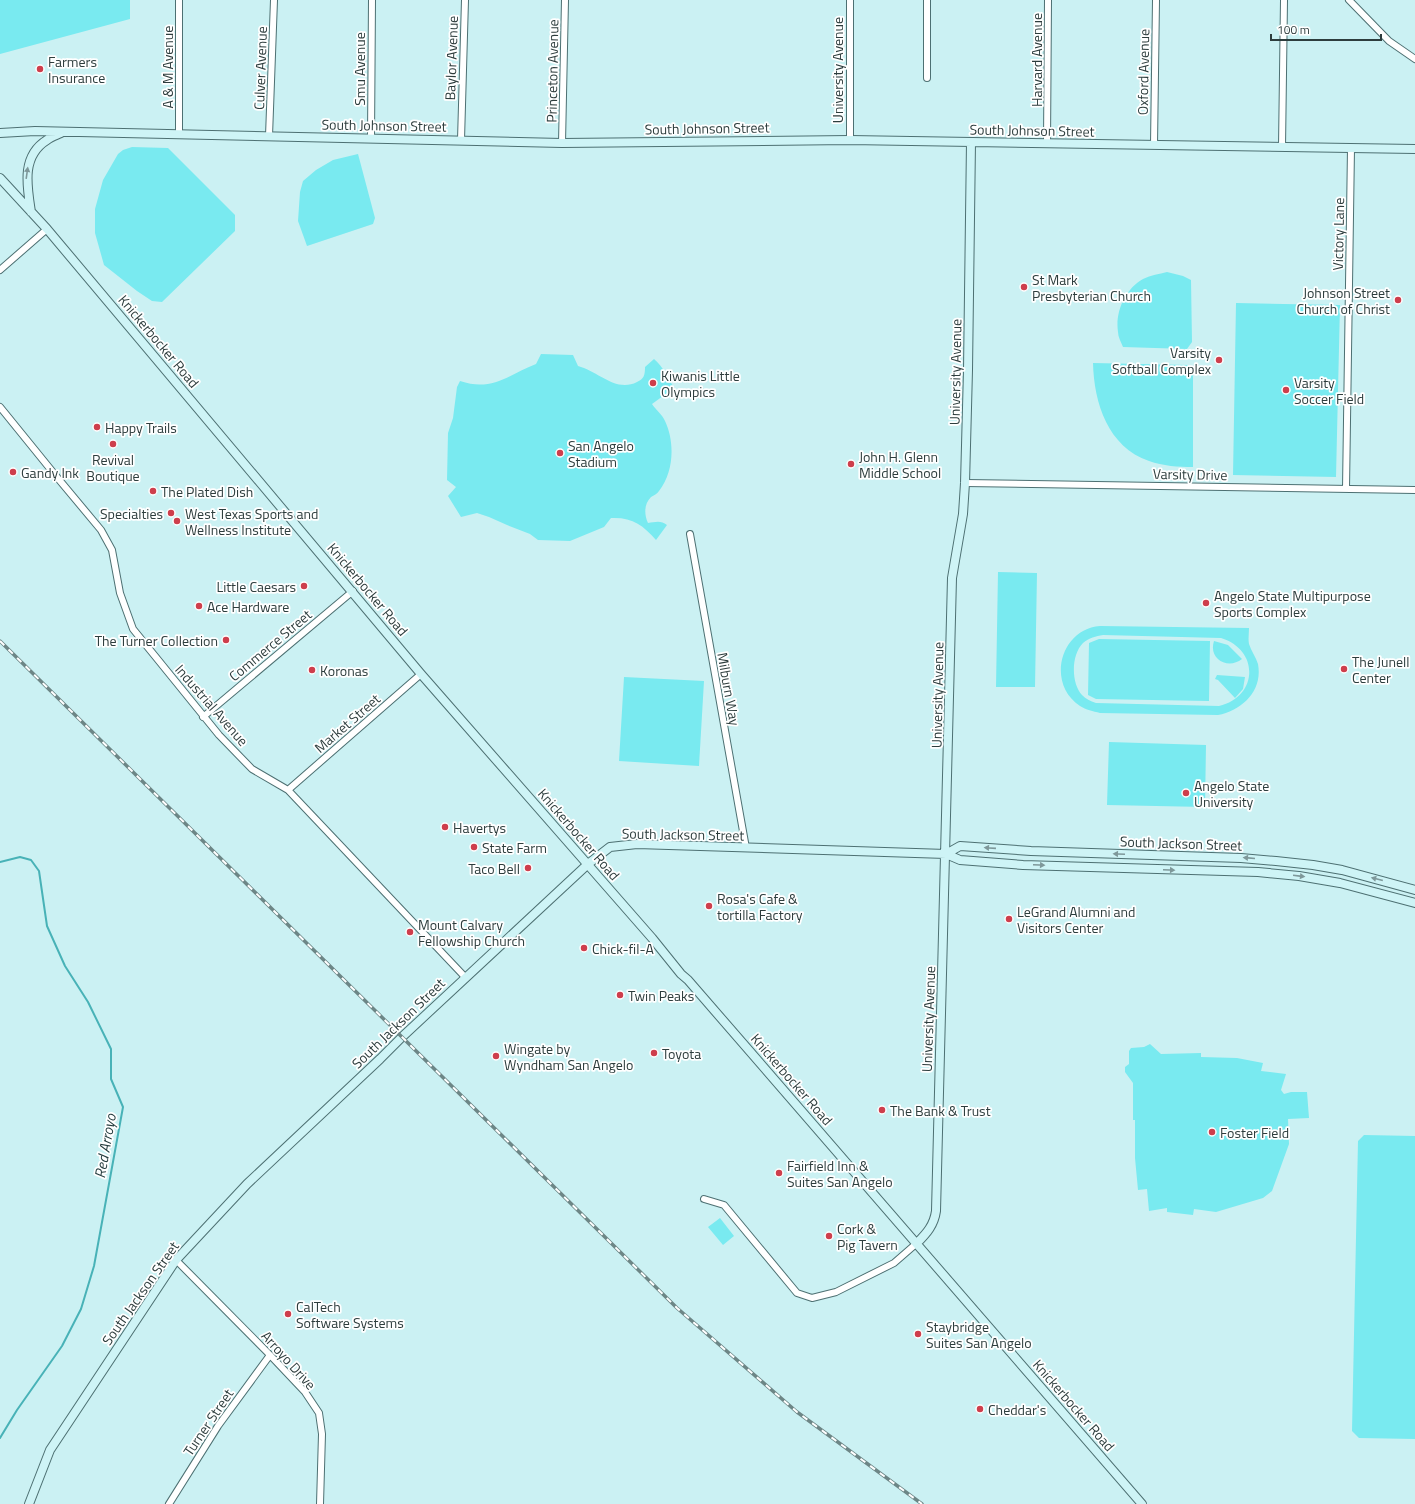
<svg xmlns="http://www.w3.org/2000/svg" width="1415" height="1504" viewBox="0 0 1415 1504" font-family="'Titillium Web',sans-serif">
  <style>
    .green { fill: #79eaf0; fill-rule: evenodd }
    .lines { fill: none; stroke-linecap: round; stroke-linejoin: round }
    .stream { stroke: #48b2b7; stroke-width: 2 }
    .street-casing { stroke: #4d7072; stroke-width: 8 }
    .secondary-casing { stroke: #4d7072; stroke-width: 10 }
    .street { stroke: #fff; stroke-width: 6 }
    .secondary { stroke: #cef4f6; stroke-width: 8 }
    .rail-casing { stroke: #6d8686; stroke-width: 3.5 }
    .rail { stroke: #fff; stroke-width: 2; stroke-dasharray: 6; stroke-linecap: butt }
    .oneway { fill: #7e989a }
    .poi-dot { fill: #ce3e4c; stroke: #fff; stroke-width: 1.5 }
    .labels { text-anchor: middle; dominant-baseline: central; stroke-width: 3.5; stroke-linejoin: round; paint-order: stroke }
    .street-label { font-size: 14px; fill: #2d3d3d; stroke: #fff }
    .poi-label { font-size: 14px; fill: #2d3d3d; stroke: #fff; text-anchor: start }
    .water-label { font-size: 15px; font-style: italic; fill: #243c3e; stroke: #fff }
  </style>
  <rect width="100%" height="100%" fill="#cbf1f3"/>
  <!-- green -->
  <path class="green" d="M0 0H130V19L0 54Z
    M132 147 168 148 235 215V231L162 302 152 301 137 291 104 265 95 233V209L103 180 118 154 123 150Z
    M358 154 375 218 373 224 307 246 298 221 300 192 303 181 316 170 333 160Z
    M1167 272 1183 276 1191 280 1192 342 1187 349 1123 347C1121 342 1118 337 1118 332 1115 312 1125 289 1143 279 1151 275 1159 274 1167 272Z
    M1236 303 1340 305 1336 477 1233 475Z
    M541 354 573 355 578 366C598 371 616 393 637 382 644 379 645 375 645 367L654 359C663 367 668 377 674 388L652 404C656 410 662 414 665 421 675 442 674 472 659 491 657 494 654 495 651 497 644 504 644 514 648 523 655 522 661 520 667 525L656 540C643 525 632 517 611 518L604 527 570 541 538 540 530 534 507 525 489 517 477 513 461 517 448 496 456 487 447 480 448 433 453 418 457 387 460 381C492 392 508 375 536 364Z
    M1093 363 1188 365 1193 371V467C1178 467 1163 466 1149 461 1108 447 1094 403 1093 363Z
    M998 572 1037 573 1035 687H996Z
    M1100 626 1249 628C1249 633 1248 639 1249 644 1251 651 1256 657 1258 664 1263 691 1242 710 1218 715L1100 713C1093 711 1086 710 1080 706 1046 684 1060 629 1100 626ZM1103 635 1221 638C1260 650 1258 697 1219 706L1096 703C1090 701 1086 699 1082 695 1071 683 1071 655 1083 643 1089 638 1096 636 1103 635Z
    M1099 639 1210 641 1209 701 1096 699 1088 695 1089 643Z
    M1214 641 1228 645 1242 659C1228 670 1208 659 1214 641Z
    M1217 675 1245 677 1243 689 1235 698 1218 680 1215 679Z
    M624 677 704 681 699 766 619 761Z
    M1109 742 1206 745 1205 807 1107 805Z
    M1150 1044 1161 1054 1201 1053V1057L1237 1058 1263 1063 1261 1071 1286 1074 1281 1090 1284 1094 1291 1092H1307L1309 1118 1288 1119 1289 1144 1272 1191 1263 1198 1216 1212 1194 1209 1193 1215 1167 1212V1208L1149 1211 1147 1189 1138 1190 1135 1158V1120H1133V1083L1125 1072V1067L1129 1064V1051L1131 1048 1144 1047Z
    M1364 1135 1415 1136V1439L1359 1438 1352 1431 1358 1141Z
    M720 1218 734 1236 723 1245 708 1227Z"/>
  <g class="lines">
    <!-- stream -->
    <path class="stream" d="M0 862 20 857 31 860 39 871 47 926 65 966 88 1002 111 1049V1079L123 1107 94 1266 81 1309 62 1346 17 1410 0 1438"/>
    <!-- street casing -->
    <g class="street-casing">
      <path id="street" d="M850 0V140
        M1349 0 1389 41 1415 59
        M927 78V0
        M179 134V0
        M269 136 274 0
        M371 138 372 0
        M461 140 465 0
        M562 143 565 0
        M1047 144 1048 0
        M1154 145 1156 0
        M1282 147 1284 0
        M0 270 47 229
        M0 407 56 476 101 530 112 550 120 593 133 629 219 735 252 769 288 790 465 977
        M965 483 1415 490
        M1346 489 1351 148
        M690 534 746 848
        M203 717 353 591
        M288 790 421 674
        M704 1199 724 1205 797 1293 812 1298 836 1292 894 1263 917 1243
        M176 1260 270 1355 305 1392 319 1413 322 1434 320 1504
        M169 1504 218 1426 270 1355"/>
    </g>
    <!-- secondary casing -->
    <g class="secondary-casing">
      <path id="secondary" d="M0 133 35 131 562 143 850 140 1415 149
        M0 178 47 229 421 674 652 938 681 974 688 980 1142 1504
        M31 212C27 186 21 156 47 140 51 137 57 135 61 133
        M946 854 960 846 1031 851 1241 858 1276 861 1313 865 1342 870 1415 890
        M917 1243C927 1233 934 1225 936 1211L952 578 963 514 965 483 968 370 971 142
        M29 1504 50 1450 176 1260 247 1184 380 1059 402 1037 588 864 610 847 637 844 946 854 960 860 1023 865 1258 872 1299 876 1340 883 1415 903"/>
    </g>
    <!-- street -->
    <use href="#street" class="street"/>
    <!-- secondary -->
    <use href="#secondary" class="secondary"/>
    <!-- rail casing -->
    <g class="rail-casing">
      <path id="rail" d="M0 641 677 1308 797 1412 922 1504"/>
    </g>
    <!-- rail -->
    <use href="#rail" class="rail"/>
  </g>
  <!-- one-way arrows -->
  <defs><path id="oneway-solid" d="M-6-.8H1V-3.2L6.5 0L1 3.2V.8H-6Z"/></defs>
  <g class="oneway">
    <use href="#oneway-solid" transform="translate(27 173) rotate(-82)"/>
    <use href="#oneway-solid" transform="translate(990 848) rotate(-176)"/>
    <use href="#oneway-solid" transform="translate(1119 854) rotate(-178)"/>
    <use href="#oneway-solid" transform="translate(1249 858) rotate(-175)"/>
    <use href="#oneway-solid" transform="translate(1039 865) rotate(3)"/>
    <use href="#oneway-solid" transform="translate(1169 870) rotate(2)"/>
    <use href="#oneway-solid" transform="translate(1299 876) rotate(7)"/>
    <use href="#oneway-solid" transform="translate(1377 879) rotate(-166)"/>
  </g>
  <!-- markers -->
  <g class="poi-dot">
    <circle cx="40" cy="69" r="4"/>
    <circle cx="1024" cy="287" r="4"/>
    <circle cx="1398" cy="300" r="4"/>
    <circle cx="1219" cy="360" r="4"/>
    <circle cx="653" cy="383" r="4"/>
    <circle cx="1286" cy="390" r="4"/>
    <circle cx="97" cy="427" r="4"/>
    <circle cx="113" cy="444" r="4"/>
    <circle cx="560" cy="453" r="4"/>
    <circle cx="851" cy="464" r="4"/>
    <circle cx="13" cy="472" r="4"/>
    <circle cx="153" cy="491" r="4"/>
    <circle cx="171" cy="513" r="4"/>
    <circle cx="177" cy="521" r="4"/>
    <circle cx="304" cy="586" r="4"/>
    <circle cx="1206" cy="603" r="4"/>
    <circle cx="199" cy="606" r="4"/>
    <circle cx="226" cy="640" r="4"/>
    <circle cx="1344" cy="669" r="4"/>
    <circle cx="312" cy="670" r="4"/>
    <circle cx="1186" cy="793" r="4"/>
    <circle cx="445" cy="827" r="4"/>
    <circle cx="474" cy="847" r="4"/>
    <circle cx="528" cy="868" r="4"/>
    <circle cx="709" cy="906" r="4"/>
    <circle cx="1009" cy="919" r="4"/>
    <circle cx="410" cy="932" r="4"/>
    <circle cx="584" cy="948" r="4"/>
    <circle cx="620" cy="995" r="4"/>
    <circle cx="654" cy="1053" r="4"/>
    <circle cx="496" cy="1056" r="4"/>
    <circle cx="882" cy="1110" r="4"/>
    <circle cx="1212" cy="1132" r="4"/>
    <circle cx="779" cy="1173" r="4"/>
    <circle cx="829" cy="1236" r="4"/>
    <circle cx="288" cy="1314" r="4"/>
    <circle cx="918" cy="1334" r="4"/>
    <circle cx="980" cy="1409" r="4"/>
  </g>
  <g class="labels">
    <!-- street labels -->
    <g class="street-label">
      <text transform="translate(451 58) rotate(-88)">Baylor Avenue</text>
      <text transform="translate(1036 60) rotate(-90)">Harvard Avenue</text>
      <text transform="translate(167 67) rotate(-90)">A &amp; M Avenue</text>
      <text transform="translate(260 68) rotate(-88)">Culver Avenue</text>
      <text transform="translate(359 69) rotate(-90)">Smu Avenue</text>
      <text transform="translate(837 70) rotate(-90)">University Avenue</text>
      <text transform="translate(552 71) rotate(-89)">Princeton Avenue</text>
      <text transform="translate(1143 72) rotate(-89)">Oxford Avenue</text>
      <text transform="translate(384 125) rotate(1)">South Johnson Street</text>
      <text transform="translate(707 128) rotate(-1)">South Johnson Street</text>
      <text transform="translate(1032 130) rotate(1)">South Johnson Street</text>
      <text transform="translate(1338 234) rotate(-89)">Victory Lane</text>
      <text transform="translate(159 341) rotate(50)">Knickerbocker Road</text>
      <text transform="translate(955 372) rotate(-89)">University Avenue</text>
      <text transform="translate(1190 474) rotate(1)">Varsity Drive</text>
      <text transform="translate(368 589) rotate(50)">Knickerbocker Road</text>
      <text transform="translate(270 645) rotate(-40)">Commerce Street</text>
      <text transform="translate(729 689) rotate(80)">Milburn Way</text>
      <text transform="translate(937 695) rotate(-89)">University Avenue</text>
      <text transform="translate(212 705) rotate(49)">Industrial Avenue</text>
      <text transform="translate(347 723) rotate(-41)">Market Street</text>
      <text transform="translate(579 834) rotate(49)">Knickerbocker Road</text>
      <text transform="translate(683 834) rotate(1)">South Jackson Street</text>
      <text transform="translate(1181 843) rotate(2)">South Jackson Street</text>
      <text transform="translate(928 1019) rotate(-88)">University Avenue</text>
      <text transform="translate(398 1023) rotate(-44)">South Jackson Street</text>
      <text transform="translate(792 1079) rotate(49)">Knickerbocker Road</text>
      <text transform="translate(140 1293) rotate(-55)">South Jackson Street</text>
      <text transform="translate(289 1360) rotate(48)">Arroyo Drive</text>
      <text transform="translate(1074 1405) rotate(49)">Knickerbocker Road</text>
      <text transform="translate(208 1422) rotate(-56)">Turner Street</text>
    </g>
    <!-- poi labels -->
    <g class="poi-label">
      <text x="48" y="61">Farmers<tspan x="48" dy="16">Insurance</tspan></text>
      <text x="1032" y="279">St Mark<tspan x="1032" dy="16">Presbyterian Church</tspan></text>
      <text x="1390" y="292" text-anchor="end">Johnson Street<tspan x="1390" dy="16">Church of Christ</tspan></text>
      <text x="1211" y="352" text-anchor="end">Varsity<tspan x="1211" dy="16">Softball Complex</tspan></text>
      <text x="661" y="375">Kiwanis Little<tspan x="661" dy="16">Olympics</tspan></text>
      <text x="1294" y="382">Varsity<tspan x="1294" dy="16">Soccer Field</tspan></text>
      <text x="105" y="427">Happy Trails</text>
      <text x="568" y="445">San Angelo<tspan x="568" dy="16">Stadium</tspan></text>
      <text x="859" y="456">John H. Glenn<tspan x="859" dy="16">Middle School</tspan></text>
      <text x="113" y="459" text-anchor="middle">Revival<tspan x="113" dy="16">Boutique</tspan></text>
      <text x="21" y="472">Gandy Ink</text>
      <text x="161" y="491">The Plated Dish</text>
      <text x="163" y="513" text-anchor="end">Specialties</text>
      <text x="185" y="513">West Texas Sports and<tspan x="185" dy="16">Wellness Institute</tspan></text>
      <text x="296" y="586" text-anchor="end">Little Caesars</text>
      <text x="1214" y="595">Angelo State Multipurpose<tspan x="1214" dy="16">Sports Complex</tspan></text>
      <text x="207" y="606">Ace Hardware</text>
      <text x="218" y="640" text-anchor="end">The Turner Collection</text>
      <text x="1352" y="661">The Junell<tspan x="1352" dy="16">Center</tspan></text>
      <text x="320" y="670">Koronas</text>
      <text x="1194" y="785">Angelo State<tspan x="1194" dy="16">University</tspan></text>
      <text x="453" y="827">Havertys</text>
      <text x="482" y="847">State Farm</text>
      <text x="520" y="868" text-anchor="end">Taco Bell</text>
      <text x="717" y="898">Rosa's Cafe &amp;<tspan x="717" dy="16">tortilla Factory</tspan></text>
      <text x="1017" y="911">LeGrand Alumni and<tspan x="1017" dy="16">Visitors Center</tspan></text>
      <text x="418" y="924">Mount Calvary<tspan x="418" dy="16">Fellowship Church</tspan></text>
      <text x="592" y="948">Chick-fil-A</text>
      <text x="628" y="995">Twin Peaks</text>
      <text x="504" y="1048">Wingate by<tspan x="504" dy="16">Wyndham San Angelo</tspan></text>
      <text x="662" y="1053">Toyota</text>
      <text x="890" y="1110">The Bank &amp; Trust</text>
      <text x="1220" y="1132">Foster Field</text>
      <text x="787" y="1165">Fairfield Inn &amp;<tspan x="787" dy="16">Suites San Angelo</tspan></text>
      <text x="837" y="1228">Cork &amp;<tspan x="837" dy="16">Pig Tavern</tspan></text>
      <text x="296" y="1306">CalTech<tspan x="296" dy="16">Software Systems</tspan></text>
      <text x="926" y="1326">Staybridge<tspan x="926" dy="16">Suites San Angelo</tspan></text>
      <text x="988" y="1409">Cheddar's</text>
    </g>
    <!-- water labels -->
    <g class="water-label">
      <text transform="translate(105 1146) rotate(-80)">Red Arroyo</text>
    </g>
  </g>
  <!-- scale -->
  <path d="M1271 34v6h110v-6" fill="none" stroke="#2d3d3d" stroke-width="2"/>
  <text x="1277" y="34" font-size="12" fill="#2d3d3d" stroke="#ffffff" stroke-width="3" paint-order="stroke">100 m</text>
</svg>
